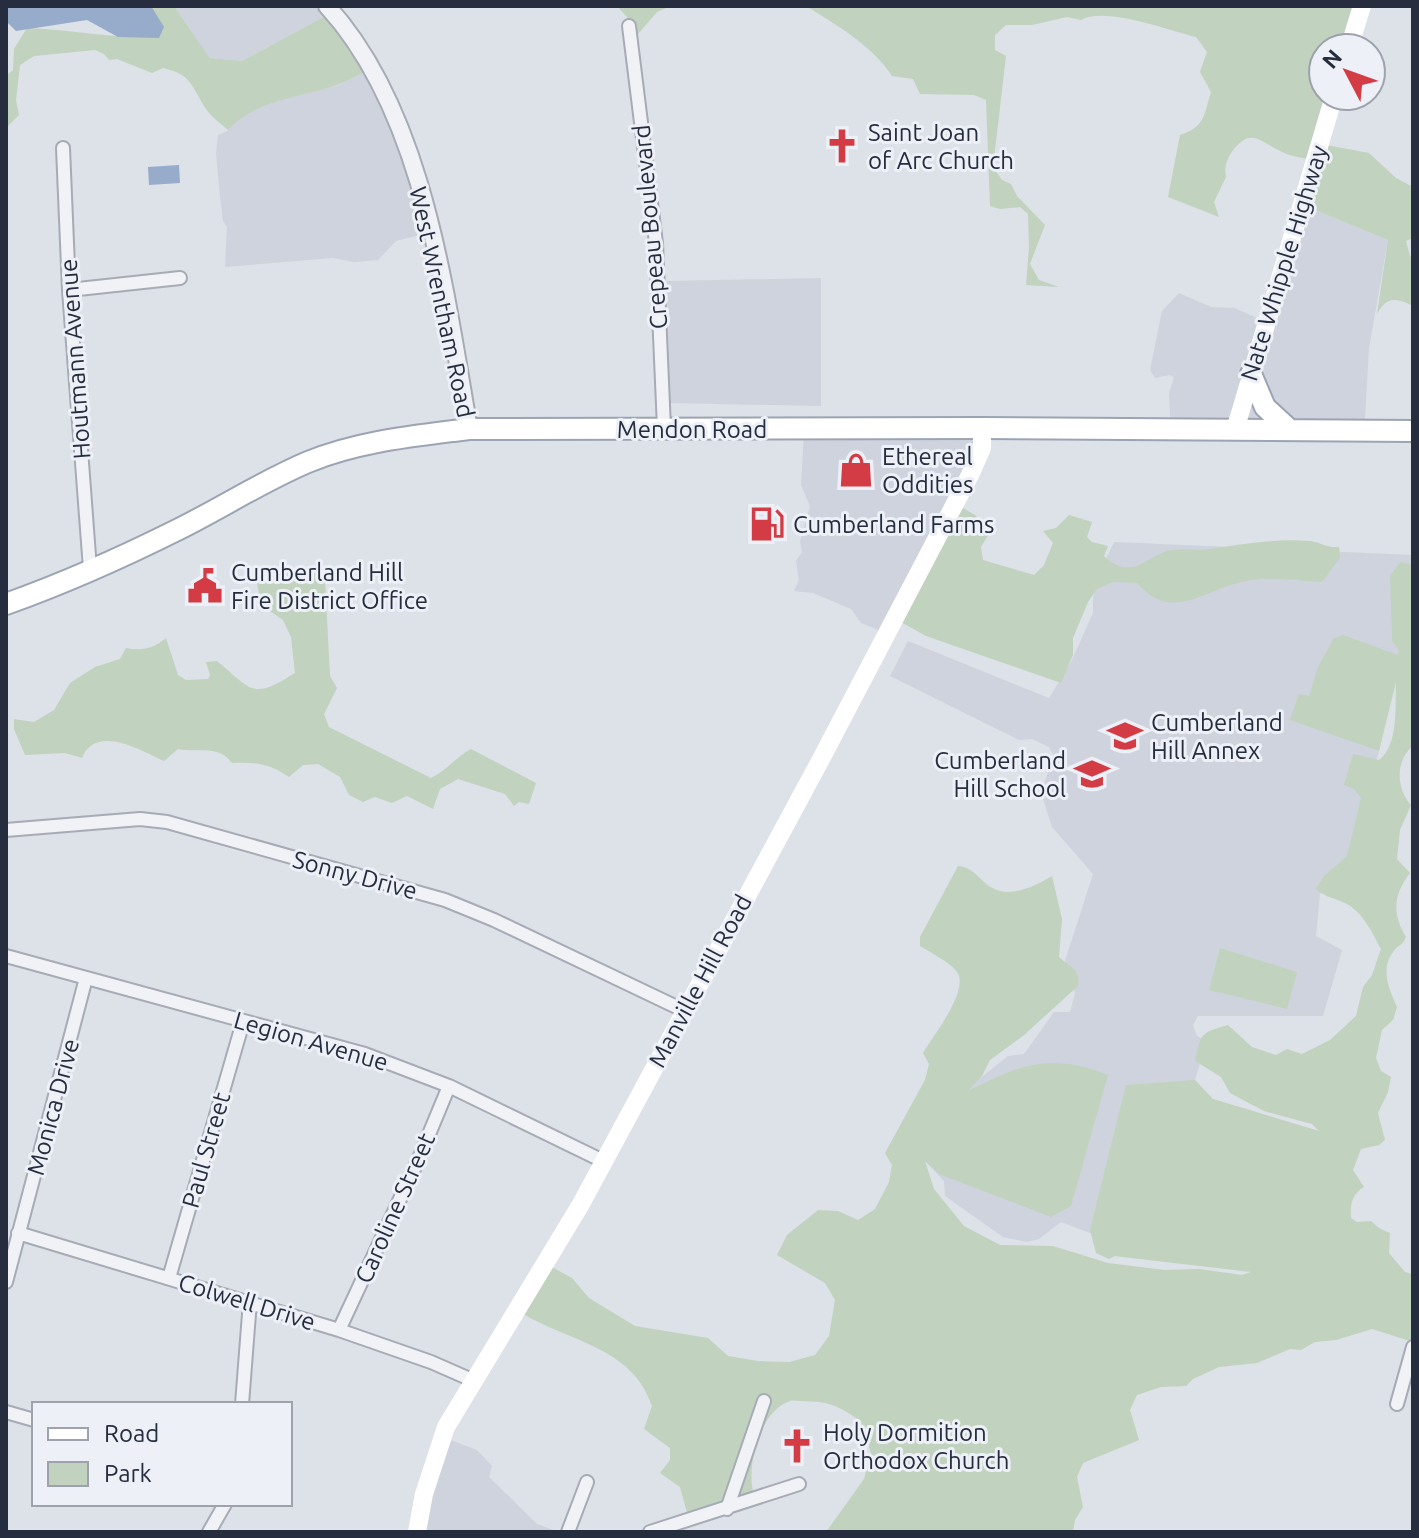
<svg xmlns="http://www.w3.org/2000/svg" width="1419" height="1538" viewBox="0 0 1419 1538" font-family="Ubuntu,sans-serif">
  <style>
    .built { fill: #cfd3dd }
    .green { fill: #c1d2be }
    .water { fill: #97abca }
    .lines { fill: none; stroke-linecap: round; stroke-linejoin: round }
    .minor-casing { stroke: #a6abb5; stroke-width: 16 }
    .tertiary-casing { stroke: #a6abb5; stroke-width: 20 }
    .primary-casing { stroke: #9ca4b4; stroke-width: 24 }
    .minor { stroke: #f0f2f6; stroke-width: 12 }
    .tertiary { stroke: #f0f2f6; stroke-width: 16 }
    .secondary { stroke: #fff; stroke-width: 18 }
    .primary { stroke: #fff; stroke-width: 20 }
    .labels { text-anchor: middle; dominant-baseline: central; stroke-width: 6; stroke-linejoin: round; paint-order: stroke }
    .poi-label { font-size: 24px; fill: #262d3f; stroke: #edf0f6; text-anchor: start }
    .street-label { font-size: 24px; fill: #262d3f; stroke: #edf0f6 }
  </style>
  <rect width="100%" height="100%" fill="#dde1e8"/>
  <!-- built -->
  <path class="built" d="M174 6H326L331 13 242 61 210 58Z
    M365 71 399 128 429 233 396 241 378 260 354 262 333 258 225 267 227 227 223 221 220 197 216 153 218 135 227 131 240 116 274 101 339 85Z
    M1305 206 1388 240 1369 348 1364 434 1171 432 1169 394 1174 377 1170 375 1155 378 1150 370 1162 311 1179 293 1211 307 1234 308 1267 322Z
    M821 278V406L667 403 666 281Z
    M804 432 987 433 891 635 861 623 851 609 813 593 794 591 799 580 796 561 802 552 800 542 810 506 801 485Z
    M1114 542 1413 555V605L1351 870 1320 894 1316 936 1342 950 1323 1016H1198L1193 1025 1197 1036 1207 1041 1195 1080 1212 1099 1346 1140 1109 1259 1103 1238 1061 1222 1039 1239 1027 1242 1003 1237 945 1196 944 1181 925 1161 932 1138 973 1084 1008 1056 1024 1054 1054 1012H1070L1075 993 1065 961 1093 874 1052 827 1041 792 1054 756 1049 747 1032 739 1019 740 890 676 908 641 1049 698 1071 662 1093 613V598L1099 574Z
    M448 1439 477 1450 492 1466 489 1477 537 1524 559 1532H421Z"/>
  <!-- green -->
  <path class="green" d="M148 6H174L210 58 242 61 331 13 365 71C356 76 346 82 337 85 298 98 257 99 228 130 220 123 209 115 204 106 191 84 190 74 163 68L152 73 117 59 109 60 104 54 95 50 34 56 20 65 16 100 19 115 6 128V76L13 70 14 49 27 28C63 29 98 36 134 37Z
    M617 6H671L657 12 632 41 627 17Z
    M806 6H1366L1353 48H1323V96H1338L1326 145 1369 153 1396 178 1413 187V238L1406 241 1410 256 1413 258V306C1396 297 1386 297 1377 314L1388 240 1305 206 1318 161C1306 158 1291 157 1280 151 1258 140 1250 127 1231 153 1226 161 1224 168 1226 177L1214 202 1219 217 1168 197 1180 135C1205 127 1204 115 1211 92L1200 72 1207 52 1196 37C1168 30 1104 6 1081 20L1067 17 1032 25H1006L995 35V50L1006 56 993 167 1002 180 1011 184 1017 196 1045 225 1030 264 1039 280 1059 287 1026 285 1029 248 1028 214 1020 207 1000 209 990 206 986 100 974 95 920 94 913 79 892 76C872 45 836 25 806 6Z
    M961 507 975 515 991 530 981 547 983 560 1034 575 1044 565 1053 543 1043 531 1056 528 1069 515 1092 522 1087 537 1092 542 1108 546 1104 556C1133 584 1148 553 1172 550 1184 548 1197 551 1209 549 1242 545 1276 538 1309 541 1321 542 1325 548 1339 547L1340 558 1322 582C1298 581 1269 576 1246 581 1203 589 1173 624 1137 583L1113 582 1097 589 1088 602 1073 638V655L1061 683 926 636 901 622Z
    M1400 562 1413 565V746C1395 760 1396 789 1411 805L1400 830 1397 859 1410 873C1393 895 1392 914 1406 937 1403 945 1398 945 1393 952 1380 970 1389 989 1397 1007L1393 1020 1382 1030 1376 1058 1381 1071 1391 1077 1388 1092 1378 1113 1385 1140 1379 1145 1361 1149 1353 1170 1364 1187C1352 1194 1350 1204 1351 1218L1357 1222 1371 1221 1379 1228 1390 1233 1389 1253 1405 1272 1413 1274V1342L1372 1329 1336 1340 1315 1342 1301 1350 1290 1349 1257 1363 1219 1367 1193 1379 1186 1386 1161 1387 1137 1395 1130 1410 1139 1440 1083 1463 1077 1477 1083 1507 1075 1520 1073 1532H826L864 1479 871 1453 861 1421C836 1405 832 1402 802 1401 798 1401 794 1400 790 1401 759 1410 743 1474 756 1500L689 1520 680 1487 660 1473 670 1460V1448L644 1429 652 1406C632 1346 568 1342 522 1313L550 1266 572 1278 589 1298 635 1326 708 1338 728 1356 758 1361 789 1362 815 1355 829 1336 835 1300 825 1283 777 1255 787 1235 818 1210 838 1211 858 1220 875 1209 889 1182 892 1165 885 1153 925 1080 929 1064 923 1053C933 1036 970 990 957 972 950 962 931 953 920 946V937L958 866C971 867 976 875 985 883 1005 901 1032 888 1052 876L1062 919 1059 957C1070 967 1081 969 1078 986L1024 1035 990 1060 982 1076 968 1091C1020 1065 1050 1052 1108 1075L1071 1206 1051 1217 939 1174 925 1161 934 1189 964 1226 1000 1245 1053 1246 1108 1263 1165 1270 1199 1269 1242 1275 1251 1272 1114 1256 1109 1259 1096 1253 1090 1230 1126 1085 1195 1080 1213 1099 1319 1131 1312 1124 1264 1111 1230 1093 1221 1077 1195 1061C1201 1033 1200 1033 1228 1025L1252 1047 1276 1055 1287 1049 1302 1054 1330 1040 1356 1016 1363 987 1372 975 1381 949C1372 932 1363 912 1345 903 1334 898 1325 897 1316 889L1324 876 1347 856 1361 798 1354 789 1344 785 1353 754 1379 760C1399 745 1395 705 1396 682L1379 751 1290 720 1299 694 1309 696 1318 667 1334 638 1343 635 1398 655 1399 650 1392 641 1390 576Z
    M327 570 325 580 330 676 337 688 324 714 329 727 431 778C446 771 456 757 471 749L536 783 529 804 519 802 514 806 505 794 458 779 440 789 433 809 407 796 392 803 375 797 363 802 349 795 340 777 318 764 303 765 289 777C269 763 255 762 232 763 218 744 199 753 178 749L164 761C142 751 96 723 82 758L65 753 25 755 14 729V719L34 722 54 710 70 683 95 667 120 659 126 648C142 651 153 649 166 638L178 675 186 680 208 679 210 675 206 662 217 661C253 691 252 700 295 673L291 637 283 620 261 605 255 571Z
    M1220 948 1297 972 1287 1009 1209 990Z"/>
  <!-- water -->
  <path class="water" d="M6 6H151L164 27 159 38 118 37 87 20 16 31 6 21Z
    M179 165 180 183 149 185 148 167Z"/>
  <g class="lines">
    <!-- minor casing -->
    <g class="minor-casing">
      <path id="minor" d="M629 26 656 243 664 428
        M63 148 69 290 90 569
        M69 290 180 278
        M6 830 140 819 167 822 445 900 494 920 685 1011
        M6 956 365 1054 449 1086 603 1161
        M18 1233 339 1330 431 1362 472 1380
        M169 1278 243 1022
        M6 1282 86 978
        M339 1330 420 1156 449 1086
        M242 1404 250 1301
        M1397 1404 1413 1347
        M6 1412 34 1420
        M727 1509 764 1401
        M209 1532 225 1504
        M568 1532 587 1482
        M650 1532 799 1484"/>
    </g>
    <!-- tertiary casing -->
    <g class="tertiary-casing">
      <path id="tertiary" d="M327 6C424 112 445 292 469 429"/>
    </g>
    <!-- primary casing -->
    <g class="primary-casing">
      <path id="primary" d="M1251 374 1265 407 1290 430
        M6 604C65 583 123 557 179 529 223 507 263 481 308 462 359 441 415 436 469 429L982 428 1413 431"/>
    </g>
    <!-- minor -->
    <use href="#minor" class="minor"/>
    <!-- tertiary -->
    <use href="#tertiary" class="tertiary"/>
    <!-- secondary -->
    <path class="secondary" d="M1349 48 1362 6
      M1235 430 1334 96
      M417 1532 424 1494 446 1427 581 1204 820 761 970 475 982 448V428"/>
    <!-- primary -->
    <use href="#primary" class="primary"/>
  </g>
  <!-- icons -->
  <defs>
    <g id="church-bare" transform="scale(2.76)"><path d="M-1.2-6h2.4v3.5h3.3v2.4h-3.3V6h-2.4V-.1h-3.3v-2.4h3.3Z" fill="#d43c45" stroke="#edf0f6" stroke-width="2.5" paint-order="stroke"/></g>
    <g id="shop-bare" transform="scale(2.76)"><path d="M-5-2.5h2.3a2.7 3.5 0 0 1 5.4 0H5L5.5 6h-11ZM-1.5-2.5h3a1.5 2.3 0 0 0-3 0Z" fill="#d43c45" stroke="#edf0f6" stroke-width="2.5" paint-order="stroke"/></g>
    <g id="fuel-bare" transform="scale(2.76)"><path d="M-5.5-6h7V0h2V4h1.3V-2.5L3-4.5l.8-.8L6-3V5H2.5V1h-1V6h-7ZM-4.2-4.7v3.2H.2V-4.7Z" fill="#d43c45" stroke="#edf0f6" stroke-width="2.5" paint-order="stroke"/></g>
    <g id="civic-bare" transform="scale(2.76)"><path d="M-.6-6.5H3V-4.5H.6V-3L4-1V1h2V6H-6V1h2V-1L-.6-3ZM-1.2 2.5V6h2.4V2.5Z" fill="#d43c45" stroke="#edf0f6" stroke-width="2.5" paint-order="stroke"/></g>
    <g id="school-bare" transform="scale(2.76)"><path d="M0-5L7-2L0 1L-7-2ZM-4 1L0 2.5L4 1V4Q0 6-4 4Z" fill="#d43c45" stroke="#edf0f6" stroke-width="2.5" paint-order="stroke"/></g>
  </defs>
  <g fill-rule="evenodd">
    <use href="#church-bare" x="842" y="146"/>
    <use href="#shop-bare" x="856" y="470"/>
    <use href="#fuel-bare" x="767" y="524"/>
    <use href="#civic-bare" x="205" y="586"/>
    <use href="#school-bare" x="1125" y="736"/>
    <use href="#school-bare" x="1092" y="774"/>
    <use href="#church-bare" x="797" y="1446"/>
  </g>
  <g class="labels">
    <!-- poi labels -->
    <g class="poi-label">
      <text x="868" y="132">Saint Joan<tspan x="868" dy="28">of Arc Church</tspan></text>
      <text x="882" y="456">Ethereal<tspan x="882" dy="28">Oddities</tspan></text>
      <text x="793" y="524">Cumberland Farms</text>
      <text x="231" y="572">Cumberland Hill<tspan x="231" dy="28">Fire District Office</tspan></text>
      <text x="1151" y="722">Cumberland<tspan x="1151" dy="28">Hill Annex</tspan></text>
      <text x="1066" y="760" text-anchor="end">Cumberland<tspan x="1066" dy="28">Hill School</tspan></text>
      <text x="823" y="1432">Holy Dormition<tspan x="823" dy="28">Orthodox Church</tspan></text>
    </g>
    <!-- street labels -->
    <g class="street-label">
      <text transform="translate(650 227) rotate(-95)">Crepeau Boulevard</text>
      <text transform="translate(1284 263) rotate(-73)">Nate Whipple Highway</text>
      <text transform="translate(442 302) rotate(78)">West Wrentham Road</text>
      <text transform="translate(75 359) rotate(-94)">Houtmann Avenue</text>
      <text x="692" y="429">Mendon Road</text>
      <text transform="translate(355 875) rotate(15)">Sonny Drive</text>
      <text transform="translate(700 981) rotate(-62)">Manville Hill Road</text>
      <text transform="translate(311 1041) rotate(16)">Legion Avenue</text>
      <text transform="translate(53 1107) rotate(-75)">Monica Drive</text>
      <text transform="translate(206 1150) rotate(-74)">Paul Street</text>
      <text transform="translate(395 1208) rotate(-66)">Caroline Street</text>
      <text transform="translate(247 1302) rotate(17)">Colwell Drive</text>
    </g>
  </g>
  <!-- border -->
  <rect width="1419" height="1538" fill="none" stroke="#262d3f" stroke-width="16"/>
  <!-- legend -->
  <rect x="32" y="1402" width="260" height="104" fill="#edf0f6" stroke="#9da2ad" stroke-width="2"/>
  <rect x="48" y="1428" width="40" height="12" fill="#ffffff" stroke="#9da2ad" stroke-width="2"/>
  <text x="104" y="1442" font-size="24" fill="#262d3f">Road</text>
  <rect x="48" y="1462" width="40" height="24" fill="#c1d2be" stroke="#9da2ad" stroke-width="2"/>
  <text x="104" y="1482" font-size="24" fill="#262d3f">Park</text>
  <!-- north arrow -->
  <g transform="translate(1347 72) rotate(311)"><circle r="38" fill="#edf0f6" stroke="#9da2ad" stroke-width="2"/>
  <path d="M0-6L14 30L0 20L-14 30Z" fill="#d43c45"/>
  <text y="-12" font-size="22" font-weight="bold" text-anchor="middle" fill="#262d3f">N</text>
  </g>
</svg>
